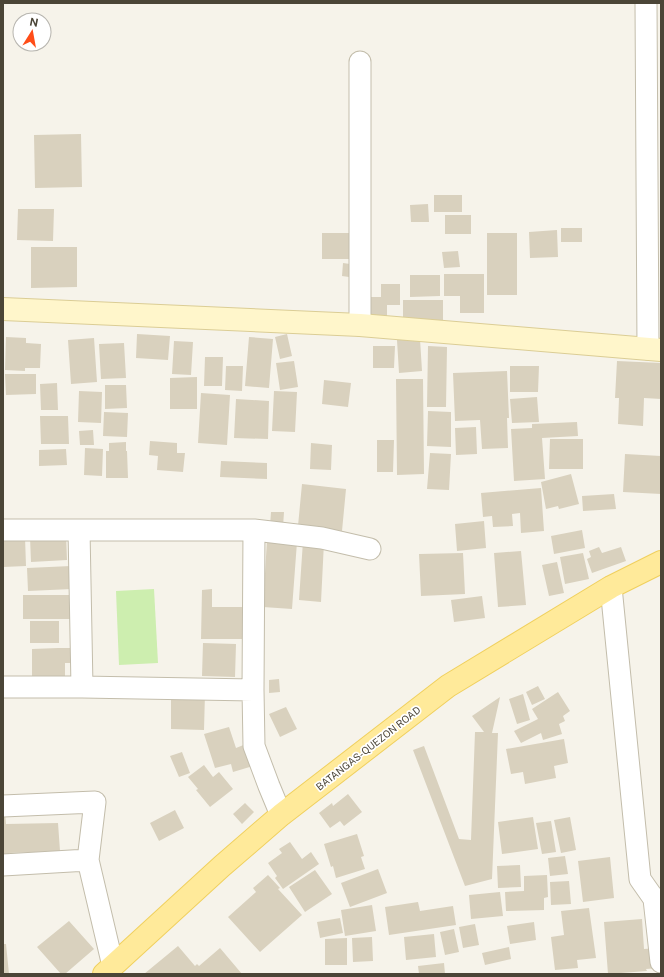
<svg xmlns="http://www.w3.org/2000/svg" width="664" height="977" viewBox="0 0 664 977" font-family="'Public Sans',sans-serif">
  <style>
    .green { fill: #cdeeaf }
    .building { fill: #d9d1be }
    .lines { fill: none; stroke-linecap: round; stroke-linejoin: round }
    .street-casing { stroke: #c3bdab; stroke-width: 23 }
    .secondary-casing { stroke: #dbcd95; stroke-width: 24 }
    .primary-casing { stroke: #f0d05e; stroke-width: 24 }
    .street { stroke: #fff; stroke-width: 21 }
    .secondary { stroke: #fff6cb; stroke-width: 22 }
    .primary { stroke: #ffea9a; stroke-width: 22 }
    .labels { text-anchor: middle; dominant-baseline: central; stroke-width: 3.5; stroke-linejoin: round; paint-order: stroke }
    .street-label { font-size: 10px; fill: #4b4537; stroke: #fff }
  </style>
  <rect width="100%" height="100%" fill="#f6f3ea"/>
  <!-- green -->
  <path class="green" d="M154 589 158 663 119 665 116 591Z"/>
  <!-- building -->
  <path class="building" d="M81 134 82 187 35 188 34 135Z
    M434 195H462V212H434Z
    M428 204 429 222H411L410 205Z
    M18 209H54L53 241 17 240Z
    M445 215H471V234H445Z
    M561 228H582V242H561Z
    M557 230 558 257 530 258 529 232Z
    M322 233H352V259H322Z
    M487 233H517V295H487Z
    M31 247H77V287L31 288Z
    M458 251 460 267 444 268 442 252Z
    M343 263 357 265 356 278 342 276Z
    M444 274H484V313H460V296H444Z
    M410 275H440V296L410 297Z
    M381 284H400V305H387V321H361V297H381Z
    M403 300H443V321H403Z
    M137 334 170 336 168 360 136 358Z
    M287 334 292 356 280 359 275 337Z
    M6 337 26 338V343L41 344 40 368H25V371L5 370Z
    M249 337 273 339 269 388 245 386Z
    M94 338 97 382 71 384 68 340Z
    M420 339 422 371 399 373 397 340Z
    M174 341 193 342 191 375 172 374Z
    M124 343 126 378 101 379 99 344Z
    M373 346H395L394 368H373Z
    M428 346 447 347 446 407H427Z
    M205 357H223L222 386H204Z
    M294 361 298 387 280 390 276 363Z
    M617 361 661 363V399L644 398 643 426 618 424 619 398H615Z
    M226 366H243L242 391 225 390Z
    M510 366H539L538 392H510Z
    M507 371 509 418H507L508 448 482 449 480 420 455 421 453 373Z
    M5 374H36V394L6 395Z
    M197 377V409H170V378Z
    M396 379H423L424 474 397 475Z
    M324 380 351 383 348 407 322 404Z
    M57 383 58 410H41L40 384Z
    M105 385H126L127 408 105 409Z
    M79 391 102 392 101 423 78 422Z
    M274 391 297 392 295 432 272 431Z
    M201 393 230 395 227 445 198 443Z
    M537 397 539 422 512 423 510 399Z
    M236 399 269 401 268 439 234 438Z
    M428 411 451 412V447L427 446Z
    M104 412 128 413 127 437 103 436Z
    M40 416H68L69 444H41Z
    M577 422 578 436 542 438 545 479 514 481 511 429 532 428V424Z
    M476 427 477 454 456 455 455 428Z
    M93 430 94 445H80L79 431Z
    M550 439H583V469H549Z
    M377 440H394L393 472H377Z
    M150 441 177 443V453H185L183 472 157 470 158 456 149 455Z
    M126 442V451H127L128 478H106V451H109V443Z
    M311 443 332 445 331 470 310 469Z
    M85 448 103 449 102 476 84 475Z
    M66 449 67 465 39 466V450Z
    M430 453 451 454 449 490 427 489Z
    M625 454 661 456V494L623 492Z
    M221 461 267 463V479L220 477Z
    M571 474 579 504 559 509 558 506 546 509 541 482Z
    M302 484 346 489 342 531 298 526Z
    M541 488 544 531 521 533 520 513 512 514 513 526 493 527 492 516 483 517 481 493Z
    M614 494 616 509 583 511 582 496Z
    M271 512H284L283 527 270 526Z
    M484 521 486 548 457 551 455 524Z
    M582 530 585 548 554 554 551 536Z
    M66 534 67 560 31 562 30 537Z
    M3 537H25L26 566 3 567Z
    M267 540 297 542 292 609 263 607Z
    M303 541 324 542 321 602 299 600Z
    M599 547 602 553 621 547 626 561 592 573 587 559 591 557 589 551Z
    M521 551 526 605 498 607 494 553Z
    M463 553 465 594 421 596 419 554Z
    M583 553 589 579 565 584 560 557Z
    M557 562 564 593 549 596 542 565Z
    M71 566 72 589 28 591 27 568Z
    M212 589V607H243V639H201L202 590Z
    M23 595H73V619H23Z
    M482 596 485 618 454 622 451 600Z
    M30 621H59V643H30Z
    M203 643 236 644 235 677 202 676Z
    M58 648H75V663H65V678H32V649Z
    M279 679 280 692 269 693V680Z
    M538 686 545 699 532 705 526 692Z
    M558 692 570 711 563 716 565 721 559 724 562 734 543 740 541 733 521 743 514 731 538 719 532 709Z
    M171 693H205L204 730 171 729Z
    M523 694 530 720 517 724 509 699Z
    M500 697 492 733H498L492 879 465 886 413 750 424 746 459 839 471 840 475 732H484L472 716Z
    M286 707 297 729 280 737 269 714Z
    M229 727 236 748 246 744 253 766 233 772 231 764 215 768 204 734Z
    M564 739 568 763 554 766 556 778 525 784 523 772 511 774 506 749Z
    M182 752 190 773 179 777 170 756Z
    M204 765 213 777 219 772 233 789 210 807 196 790 198 789 188 777Z
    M348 794 362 812 344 826 340 821 330 828 319 813 332 803 333 806Z
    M245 803 254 812 242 824 233 814Z
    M175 810 184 828 159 841 150 823Z
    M3 813H5L6 824 58 823 60 851 9 853V855H3Z
    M533 817 538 849 502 854 498 822Z
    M570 817 576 850 561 853 554 820Z
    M551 821 556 852 542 854 536 823Z
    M357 834 364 856 361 857 365 869 336 878 333 866 331 867 324 844Z
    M290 842 302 859 311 852 319 864 283 889 275 878 277 876 268 863 282 853 279 849Z
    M565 856 568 874 550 876 548 858Z
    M610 857 614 898 583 902 578 861Z
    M520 865 521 887 498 888 497 866Z
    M378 869 387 893 350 907 341 883Z
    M315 870 332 894 305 912 289 887Z
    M268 875 280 888 278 889 302 915 260 952 228 917 256 892 253 888Z
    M547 875 548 897 544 898V910L506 911 505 892 524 891V876Z
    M569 881 571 904 551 905 550 882Z
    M500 892 503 916 471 919 469 895Z
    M418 902 420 911 453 906 456 925 389 935 385 907Z
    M372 905 376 931 345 936 341 910Z
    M589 908 596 958 577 960 578 968 555 970 551 937 564 935 561 911Z
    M340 918 343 933 320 938 317 922Z
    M642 919 644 949 657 948 659 968 646 969 647 971 608 974 604 922Z
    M69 921 94 949 65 974H61L37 947Z
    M534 922 536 940 510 944 507 926Z
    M475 924 479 945 463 948 459 927Z
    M454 929 459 952 445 955 440 932Z
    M434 934 436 957 406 960 404 937Z
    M372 937 373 961 353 962 352 938Z
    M347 938V965H325V939Z
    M3 944H6L9 974H3Z
    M178 946 195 966 197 964 199 966 220 948 242 974H144Z
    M509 947 511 959 485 965 482 953Z
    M444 963 445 974H419L418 966Z"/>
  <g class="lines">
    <!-- street casing -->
    <g class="street-casing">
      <path id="street" d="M646 3 648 349
        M360 62V325
        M3 530H254L322 538 370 549
        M79 530 82 687
        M254 530 253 690 254 746 269 786 281 815
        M611 587 640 879 654 899H661
        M3 687H82L253 690
        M3 806 95 802 88 860 113 966
        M3 865 88 860
        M654 899 661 962"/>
    </g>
    <!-- secondary casing -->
    <g class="secondary-casing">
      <path id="secondary" d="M3 309 360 325 661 350"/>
    </g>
    <!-- primary casing -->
    <g class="primary-casing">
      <path id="primary" d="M104 974 222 866 281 815 448 686 611 587 661 562"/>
    </g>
    <!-- street -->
    <use href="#street" class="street"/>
    <!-- secondary -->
    <use href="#secondary" class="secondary"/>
    <!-- primary -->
    <use href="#primary" class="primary"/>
  </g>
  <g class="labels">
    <!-- street labels -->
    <g class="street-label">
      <text transform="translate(368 748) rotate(-38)">BATANGAS-QUEZON ROAD</text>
    </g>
  </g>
  <!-- border -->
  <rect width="664" height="977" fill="none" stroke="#4b4537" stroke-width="8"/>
  <!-- north arrow -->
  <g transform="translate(32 32) rotate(11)"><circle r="19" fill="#ffffff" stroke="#b7b5af"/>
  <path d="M0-3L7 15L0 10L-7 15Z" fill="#ff4d18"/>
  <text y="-6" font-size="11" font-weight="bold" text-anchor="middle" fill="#4b4537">N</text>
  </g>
</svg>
